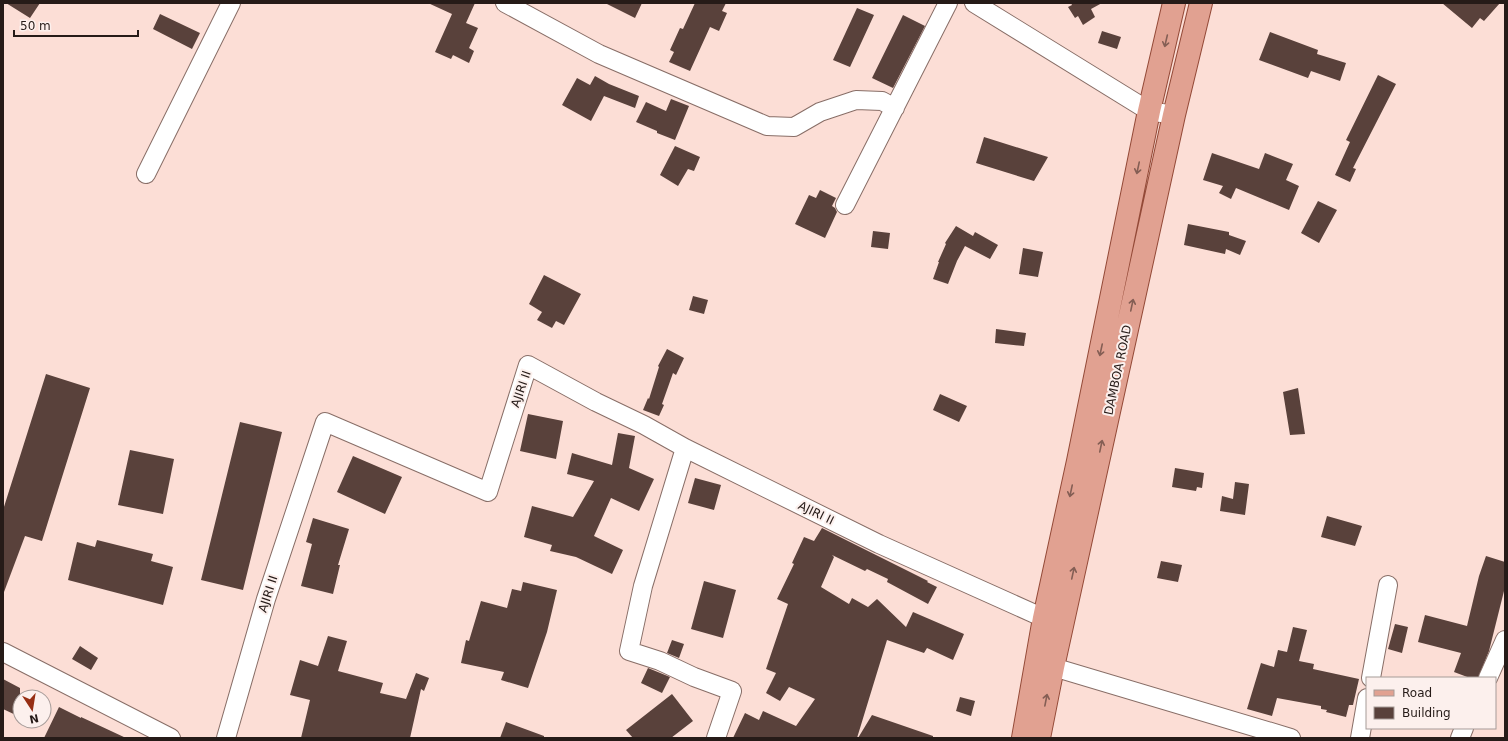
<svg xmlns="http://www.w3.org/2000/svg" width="1508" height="741" viewBox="0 0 1508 741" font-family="'DejaVu Sans',sans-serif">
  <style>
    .building { fill: #59413b }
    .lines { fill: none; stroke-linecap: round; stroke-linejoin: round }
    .minor-casing { stroke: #886e67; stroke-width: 20 }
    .major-casing { stroke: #934937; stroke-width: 24 }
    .minor { stroke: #fff; stroke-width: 18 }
    .major { stroke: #e1a191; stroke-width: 22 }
    .oneway { stroke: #845e54 }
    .labels { text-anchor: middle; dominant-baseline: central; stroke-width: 4; stroke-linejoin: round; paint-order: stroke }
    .street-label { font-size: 12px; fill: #261b18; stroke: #fcf0ed }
  </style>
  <rect width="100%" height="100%" fill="#fcded6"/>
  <!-- building -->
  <path class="building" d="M6 3H40L30 18Z
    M428 3H475L466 23 478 28 469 48 474 51 469 63 453 55 451 59 435 52 452 14Z
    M605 3H642L635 18Z
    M695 3H726L722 11 727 13 719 31 710 27 690 71 669 62 674 52 670 50 680 28 683 29Z
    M1071 3H1102L1091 9 1095 17 1083 25 1078 16 1075 18 1068 7 1072 5Z
    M1442 3H1500L1484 21 1480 18 1472 28Z
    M857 8 874 15 850 67 833 60Z
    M160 14 200 33 192 49 153 29Z
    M903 15 925 26 893 88 872 78Z
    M1102 31 1121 37 1117 49 1098 43Z
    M1270 32 1318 50 1317 54 1346 63 1340 81 1311 71 1308 78 1259 60Z
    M1378 75 1396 84 1353 168 1356 169 1350 182 1335 175 1350 142 1346 140Z
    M595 76 609 84 639 96 635 108 604 96 591 121 562 105 577 78 590 85Z
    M671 99 689 106 675 140 657 133V131L636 122 646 102 666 111Z
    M984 137 1048 157 1034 181 976 163Z
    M675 146 700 157 694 171 688 169 678 186 660 175Z
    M1212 153 1259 169 1265 153 1293 164 1286 180 1299 186 1289 210 1236 188 1231 199 1219 193 1223 186 1203 180Z
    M820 190 836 198 832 206 835 208 837 212 825 238 795 224 809 195 816 198Z
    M1318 201 1337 210 1319 243 1301 233Z
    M1188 224 1229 232V235L1246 241 1240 255 1226 249 1225 254 1184 245Z
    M956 226 973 236 975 232 998 245 990 259 965 246 957 261 948 284 933 279 939 262H938L946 244 945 243Z
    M873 231 890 233 888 249 871 247Z
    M1023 248 1043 252 1038 277 1019 274Z
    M544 275 581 294 564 325 556 321 552 328 537 320 542 312 529 304Z
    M693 296 708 300 704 314 689 310Z
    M996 329 1026 333 1024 346 995 343Z
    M667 349 684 358 676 375 673 373 662 404 664 405 659 416 643 410 648 398 649 399 659 367 658 366Z
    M46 374 90 388 42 541 25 536 4 592H3V510Z
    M1298 388 1305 434 1290 435 1283 392Z
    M940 394 967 406 959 422 933 410Z
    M528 414 563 421 556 459 520 451Z
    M240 422 282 432 243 590 201 580Z
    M618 433 635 436 629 468 654 479 639 511 611 498 594 536 623 550 612 574 576 557 550 551 552 545 524 537 532 506 573 517 594 481 567 474 572 453 612 465Z
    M130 450 174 459 163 514 118 505Z
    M353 456 402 477 385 514 337 492Z
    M1175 468 1204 473 1202 488 1197 487 1196 491 1172 487Z
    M695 478 721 485 714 510 688 503Z
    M1235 482 1249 484 1245 515 1220 511 1222 496 1233 499Z
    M1327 516 1362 526 1355 546 1321 537Z
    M313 518 349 529 338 565H340L333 594 301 586 312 544 306 542Z
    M822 528 928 581 927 582 937 587 928 604 887 582 888 579 867 569 865 571 832 555 834 557 821 587 849 604 852 598 868 607 877 599 906 627 913 612 964 634 953 660 927 648 924 653 887 640 857 738H733L745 713 759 720 763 711 796 726 815 699 789 687 780 701 766 693 776 673 766 669 788 604 777 599 794 564 792 563 804 537 814 541Z
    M97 540 153 554 151 561 173 567 163 605 68 580 77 542 95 547Z
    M1486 556 1505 562V587L1489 651 1478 678H1470L1454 672 1461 653 1418 642 1425 615 1467 626 1479 576Z
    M1161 561 1182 565 1178 582 1157 578Z
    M704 581 736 590 723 638 691 629Z
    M523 582 557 590 547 632 528 688 501 680 504 672 461 663 466 640 469 641 481 601 507 608 512 589 521 591Z
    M1395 624 1408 627 1402 653 1388 649Z
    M1293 627 1307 630 1299 661 1314 664 1313 669 1359 679 1353 705H1349L1346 717 1326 712 1327 710 1321 709V706L1277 698 1272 716 1247 709 1261 663 1274 667 1278 650 1287 652Z
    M328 636 347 641 338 671 383 683 380 693 406 699 416 673 429 678 424 691 421 689 410 738H301L310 700 290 695 300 660 318 666Z
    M672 640 684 644 679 658 667 653Z
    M80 646 98 658 91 670 72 659Z
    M648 668 670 677 662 693 641 683Z
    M3 679 20 688V717L3 709Z
    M672 694 693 721 671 738H633L626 730Z
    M960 697 975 701 971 716 956 711Z
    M59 707 81 718V717L126 738H44Z
    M872 715 933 736V738H858Z
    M506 722 544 736V738H500Z"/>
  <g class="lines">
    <!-- minor casing -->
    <g class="minor-casing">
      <path id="minor" d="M505 3 599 54 767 126 794 127 820 112 856 100 882 101 895 108
        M974 3 1149 111 1174 115
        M146 174 231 3
        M845 205 948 3
        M685 448 643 586 629 651 660 661 694 677 732 691 716 738
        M3 652 171 738
        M1039 664 1053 667 1291 738
        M1371 678 1388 585
        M1488 678 1505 640
        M226 738 266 599 325 422 488 492 528 365 596 402 644 425 685 448 879 544 1055 623
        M1360 738 1367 698
        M1460 738 1464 728"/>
    </g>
    <!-- major casing -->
    <g class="major-casing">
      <path id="major" d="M1023 738 1044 618 1078 461 1149 111 1174 3
        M1039 738 1053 667 1174 115 1201 3"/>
    </g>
    <!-- minor -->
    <use href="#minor" class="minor"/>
    <!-- major -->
    <use href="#major" class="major"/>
  </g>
  <!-- one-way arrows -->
  <defs><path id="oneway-shaft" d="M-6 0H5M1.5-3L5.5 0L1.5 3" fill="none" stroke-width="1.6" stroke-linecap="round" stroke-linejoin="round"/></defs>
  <g class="oneway">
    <use href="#oneway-shaft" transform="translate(1166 41) rotate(103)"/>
    <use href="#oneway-shaft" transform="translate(1138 168) rotate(102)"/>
    <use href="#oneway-shaft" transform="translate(1132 305) rotate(-78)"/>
    <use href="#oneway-shaft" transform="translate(1101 350) rotate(102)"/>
    <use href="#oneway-shaft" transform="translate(1101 446) rotate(-78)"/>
    <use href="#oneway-shaft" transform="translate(1071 491) rotate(102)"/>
    <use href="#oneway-shaft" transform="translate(1073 573) rotate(-78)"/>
    <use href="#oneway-shaft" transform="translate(1046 700) rotate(-79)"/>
  </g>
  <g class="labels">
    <!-- street labels -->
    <g class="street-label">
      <text transform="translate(1118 370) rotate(-78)">DAMBOA ROAD</text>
      <text transform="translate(521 389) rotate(-71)">AJIRI II</text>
      <text transform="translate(816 513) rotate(26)">AJIRI II</text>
      <text transform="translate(268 594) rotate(-72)">AJIRI II</text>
    </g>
  </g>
  <!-- border -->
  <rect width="1508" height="741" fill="none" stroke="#261b18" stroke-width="8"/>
  <!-- legend -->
  <rect x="1366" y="677" width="130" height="52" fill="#fcf0ed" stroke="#a69b98"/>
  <rect x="1374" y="690" width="20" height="6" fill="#e1a191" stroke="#a69b98"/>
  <text x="1402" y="697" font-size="12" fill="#261b18">Road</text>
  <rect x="1374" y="707" width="20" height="12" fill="#59413b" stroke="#a69b98"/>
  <text x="1402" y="717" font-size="12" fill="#261b18">Building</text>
  <!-- north arrow -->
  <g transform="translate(32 709) rotate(168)"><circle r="19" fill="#fcf0ed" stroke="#a69b98"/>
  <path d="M0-3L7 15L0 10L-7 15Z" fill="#962e13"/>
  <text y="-6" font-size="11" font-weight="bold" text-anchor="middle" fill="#261b18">N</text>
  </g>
  <!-- scale -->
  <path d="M14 30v6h124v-6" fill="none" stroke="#261b18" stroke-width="2"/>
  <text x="20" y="30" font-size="12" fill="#261b18" stroke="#fcf0ed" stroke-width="3" paint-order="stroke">50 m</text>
</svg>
